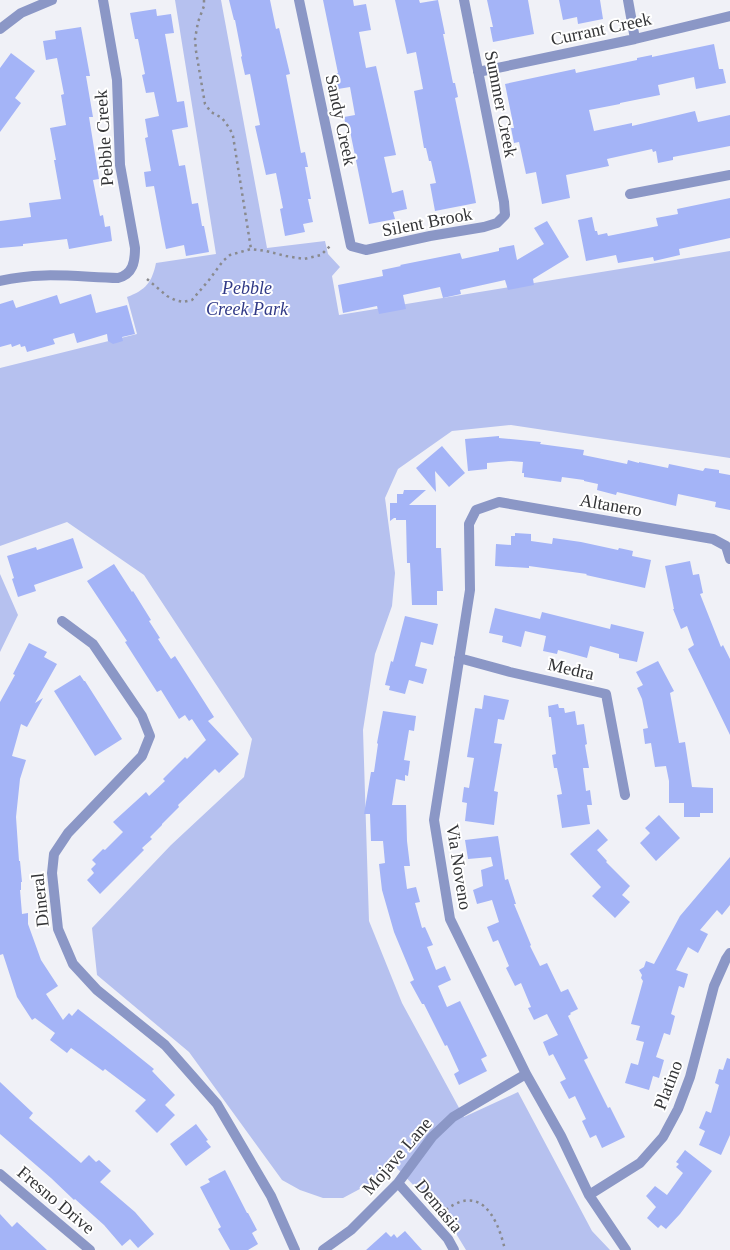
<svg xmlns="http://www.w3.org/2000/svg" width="730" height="1250" viewBox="0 0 730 1250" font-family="Georgia,serif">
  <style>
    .green { fill: #b6c1ef }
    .building { fill: #a4b4f7 }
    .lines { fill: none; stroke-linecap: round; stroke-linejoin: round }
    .path { stroke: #898a8e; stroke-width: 2.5; stroke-dasharray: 2.5 4; stroke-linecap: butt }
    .minor { stroke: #8b97c6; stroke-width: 10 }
    .labels { text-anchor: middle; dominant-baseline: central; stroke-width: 4; stroke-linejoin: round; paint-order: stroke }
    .street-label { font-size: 18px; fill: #343537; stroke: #fff }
    .park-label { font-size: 18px; font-style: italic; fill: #313a87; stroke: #fff }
  </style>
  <rect width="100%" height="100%" fill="#f0f1f7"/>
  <!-- green -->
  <path class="green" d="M175 0H221L267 248 325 241 328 254 340 267 332 276 339 315 730 251V458L511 425 452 431 398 469 385 498 395 573 392 606 375 654 363 730 369 921 402 1003 464 1117 518 1092 592 1231 610 1250H466L449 1222 394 1165 371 1183 343 1198H323L300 1190 282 1180 189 1052 97 975 92 928 171 845 244 777 252 739 144 575 67 522 0 546V368L137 334 127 297C146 290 152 282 156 263L216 254Z
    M0 574 18 615 0 652Z"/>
  <!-- building -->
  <path class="building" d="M229 0H270L276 29 279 28 290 74 286 75 301 153 305 152 308 167H305L311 199H308L313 222 303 224 305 232 285 236 280 209 283 208 276 173 266 175 255 126 260 125 250 74 245 75 241 57 242 56 235 20H234Z
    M323 0H353L354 6 366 4 371 30 359 32 366 68 376 66 396 155 384 157 392 193 403 190 407 209 393 212 395 219 369 224 350 131 347 132 344 117 355 115 350 87 338 89 335 74 338 73Z
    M395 0H419L420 3 438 0 445 34H443L453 83H455L458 97 455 98 470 171 476 203 435 211 430 184 436 183 431 161H429L426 148H424L414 91 423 89 416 52 407 54Z
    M487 0H528L534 34 493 42 490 27H493Z
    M559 0H600L603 19 578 24 577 17 563 20Z
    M156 9 157 16 171 14 174 33 165 34 177 102 184 101 188 127 172 130 179 166 185 165 192 204 198 203 202 226H204L209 252 186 256 184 245 166 249 162 229 154 186 146 187 144 172 151 171 145 138 148 137 145 119 159 116 154 92 146 93 142 75 145 74 138 39H135L130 13Z
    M81 27 90 76H86L93 117H89L99 179 93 180 100 216 103 215 105 227 110 226 112 241 69 249 67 239 23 244V246L0 248V221L31 217 29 203 61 199 54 160H56L50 128 66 125 61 95 64 94 57 58 46 60 43 41 56 39 55 31Z
    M714 44 719 69H723L726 83 696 89 694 77 658 85 660 95 620 103V104L589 110 594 131 632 123V126L695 111 698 122 730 115V146L673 157V160L658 163 656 151 653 152 652 149 607 159 609 166 566 175 570 198 542 204 536 172 526 174 519 142 514 143 511 128H514L505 84 575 69 576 73 637 60V58L652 55V57Z
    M11 53 35 71 15 98 21 103 0 132V68Z
    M730 198V238L679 249 680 255 654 261 653 257 618 263 616 255 586 261 578 220 592 217 595 231H597L598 235 607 233 608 236 658 226 656 218 678 214 677 209Z
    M547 221 569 257 533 279 534 285 508 290 505 280 460 290 461 294 443 298 440 287 403 295 406 309 379 314 377 306 343 313 338 285 383 276 382 270 401 266 400 265 460 253 462 259 499 251V248L514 245 517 260 544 244 534 228Z
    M91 294 96 313 127 305 135 334 122 337 123 341 113 344 108 341 107 334 77 343 74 333 53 339 55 344 27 352 25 346 21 347 20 344 12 347 11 344 0 347V304L13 300 16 308 57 295 60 304Z
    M499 436V438L541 442 540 444 584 450 583 455 627 464 628 460 639 463V462L668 468 669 464 703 471 705 468 719 470V473L730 475V510L715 507 716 502 678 494 676 506 617 492 616 495 597 490 598 484 584 481V480L562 477 561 482 524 477V473H522L523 462 511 461 487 463V469L468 471 465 439Z
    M442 446 465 473 449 487 435 471 436 492 416 468Z
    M404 490H426L409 505H436V548H441L443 591H437V605H412L410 563H407L406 520H396V518H394L390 521V503H397V494H403Z
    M515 533 531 534V541L552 544 553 538 581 542 618 550 619 548 633 551 632 556 651 560 645 588 586 575 587 574 529 566V568L495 566 496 544 511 545V536H515Z
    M73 538 83 568 34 585 36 591 18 597 12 579 14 578 7 556 36 547 37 550Z
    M690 561 693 575 699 574 703 593 700 594 721 647 723 645 730 659V735L688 649 694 645 687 626 681 629 673 609H674L665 566Z
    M114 564 132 592 133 591 151 620 149 621 160 638 158 639 171 659 175 656 214 717 208 721 239 754 219 773 215 769 178 805 179 807 162 824V825L150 837 152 839 142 848 144 850 100 894 87 880 94 873 91 869 96 864 92 860 103 849 105 850 123 832 113 822 146 792 149 796 165 781 163 779 185 757 187 759 206 740 192 719 189 721 185 715 179 719 161 690 157 692 125 642 127 641 87 581Z
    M495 608 540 619 542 612 610 629 611 624 644 632 637 662 619 658V654L590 646 587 658 558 650 557 654 543 651 546 636 525 631 521 647 502 642 503 636 489 633Z
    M405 616 438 624 433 645 421 642 415 666 427 669 423 684 409 680 405 694 389 690 390 686 385 685 391 661 393 662Z
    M29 643 47 652 44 657 57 664 35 703 43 698 27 727 21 724 12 756 26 760 20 779 16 817 19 861H20L22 882H21V890H20L22 914 28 913V924L41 960 58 986 46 994 63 1020 69 1013 72 1016 78 1009 113 1036 154 1069 152 1071 175 1095 165 1105 175 1115 157 1133 135 1111 146 1100 105 1069 103 1071 71 1048 67 1053 50 1040 55 1033 35 1018 32 1020 17 997 3 954 0 955V702L15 675 13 674Z
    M658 661 674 691 670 693 679 743 685 742 692 787 713 788V813H700V817H684V803H669V781L666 766 655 767 651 743 645 744 643 729 648 728 642 699 637 688 643 685 636 672Z
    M80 675 84 681H85L122 739 95 756 54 691Z
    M484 695 509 700 504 720 498 719 494 743 502 744 494 791 498 792 494 825 465 821 467 803 462 802 464 787 469 788 474 758 467 757 475 708 482 709Z
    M558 704 559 708H564L565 713 575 711 577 725 584 724 587 744 585 745 589 768H583L586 791 590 790 592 805H587L590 824 562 828 557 795 562 794 557 768H554L552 755 556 754 551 717H549L548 706Z
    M383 711 416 716 414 731 409 730 404 760 410 761 408 776 405 775V781L396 779 392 805H406L407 841 410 866H404L407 889 416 887 420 902 415 903 422 928 425 927 433 945 427 947 436 970 445 966 451 980 438 986 447 1007 460 1001 487 1056 481 1059 487 1071 459 1085 454 1074 459 1071 447 1045 445 1046 424 1004H422L410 982 414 980 394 932 382 890 379 864 385 863 383 841H371L370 814H364L371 772H374L378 744 377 743Z
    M659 815 680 838 656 861 640 843 650 833 645 828Z
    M598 829 608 840 597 850 607 861 606 862 630 886 622 895 630 902 615 918 592 896 601 887 570 854Z
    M498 836 505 880 508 879 516 904H514L531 945 530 946 540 966 547 963 561 992 568 989 578 1009 570 1013 571 1014 568 1016 588 1058 584 1060 608 1108 610 1107 625 1137 602 1148 596 1135 590 1138 582 1121 586 1119 575 1096 569 1099 560 1082 566 1079 553 1054 549 1056 543 1042 558 1035 547 1014 534 1020 528 1008 531 1007 521 983 515 986 506 968 509 966 498 940 493 942 487 927 499 922 492 900 477 904 473 890 483 886 481 870 493 866 491 857 468 859 465 840Z
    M730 857V905L722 915 717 910 700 930 708 934 698 953 688 947 676 970 688 974 684 988 679 986 671 1014 675 1016 670 1035 664 1033 656 1057 664 1060 659 1078 653 1076 649 1090 625 1083 631 1063 638 1065 644 1042 636 1040 640 1026 631 1024 643 981 641 978 642 975 639 970 644 967 646 961 654 964 680 916Z
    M727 1058 730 1059V1135L721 1155 699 1145 705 1131 699 1128 706 1111 711 1113 719 1085 715 1083 719 1069 723 1070Z
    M0 1082 33 1113 29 1118 81 1163 89 1155 96 1162 99 1160 111 1171 100 1182 135 1212 154 1234 138 1248 130 1239 122 1246 104 1225 75 1199 74 1200 51 1178 0 1134Z
    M196 1124 208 1140 206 1141 211 1147 186 1166 170 1144Z
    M685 1150 712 1171 680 1214 666 1229 661 1225 658 1228 647 1218 656 1207 646 1196 655 1186 667 1195 683 1173 676 1167 679 1164 676 1162Z
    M225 1170 247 1213H248L257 1230 252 1233 258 1244 248 1250H230L218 1229 221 1227 200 1187 210 1182 208 1179Z
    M0 1214 12 1227 17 1222 47 1250H0Z
    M405 1231 422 1250H366L386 1232 391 1237 394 1234 397 1238Z"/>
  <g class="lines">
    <!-- path -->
    <path class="path" d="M204 0V6L198 22 195 39 196 51 205 104 211 112 222 118 230 129 233 136 251 249
      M147 279 167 296 175 300 183 302 192 300 209 280 223 261 230 255 251 249 266 251 286 256 304 259 321 255 330 246
      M441 1214C478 1181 497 1214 505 1250"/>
    <!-- minor -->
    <path class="minor" d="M299 0 351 246 366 250 430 236 484 227 497 223 505 215 504 202 464 0
      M628 0 635 39
      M0 29 21 13 52 0
      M478 72 635 39 730 16
      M630 194 730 175
      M0 281C40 271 78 277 118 278 133 274 135 262 135 248L120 165 117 80 103 0
      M62 621 93 644 142 716 150 736 142 756 68 833 54 854 52 873 58 929 73 964 97 990 165 1045 217 1104 271 1196 295 1250
      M459 658 510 672 606 694 625 795
      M0 1174 90 1250
      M398 1183 448 1239 454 1250
      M589 1195 640 1163 663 1137 678 1109 690 1077 714 986 726 959 730 953
      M323 1250 351 1230 398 1183 432 1137 453 1117 526 1074
      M626 1250 589 1195 561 1136 526 1074 450 919 434 820 470 590 469 524 476 510 499 502 713 539 726 546 730 559"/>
  </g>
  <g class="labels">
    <!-- street labels -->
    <g class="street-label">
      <text transform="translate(601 29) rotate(-12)">Currant Creek</text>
      <text transform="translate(501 104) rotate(79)">Summer Creek</text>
      <text transform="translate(341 120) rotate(78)">Sandy Creek</text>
      <text transform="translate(104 138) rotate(-94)">Pebble Creek</text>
      <text transform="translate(427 222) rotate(-11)">Silent Brook</text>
      <text transform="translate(611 505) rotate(10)">Altanero</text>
      <text transform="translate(571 669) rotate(13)">Medra</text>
      <text transform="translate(459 867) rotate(81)">Via Noveno</text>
      <text transform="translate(40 900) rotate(-96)">Dineral</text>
      <text transform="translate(668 1085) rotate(-69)">Platino</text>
      <text transform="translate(397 1156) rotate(-49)">Mojave Lane</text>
      <text transform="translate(56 1200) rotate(40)">Fresno Drive</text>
      <text transform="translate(439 1206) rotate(50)">Demasia</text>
    </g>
    <!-- park labels -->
    <g class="park-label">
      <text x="247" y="288">Pebble<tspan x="247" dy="21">Creek Park</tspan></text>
    </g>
  </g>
</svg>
